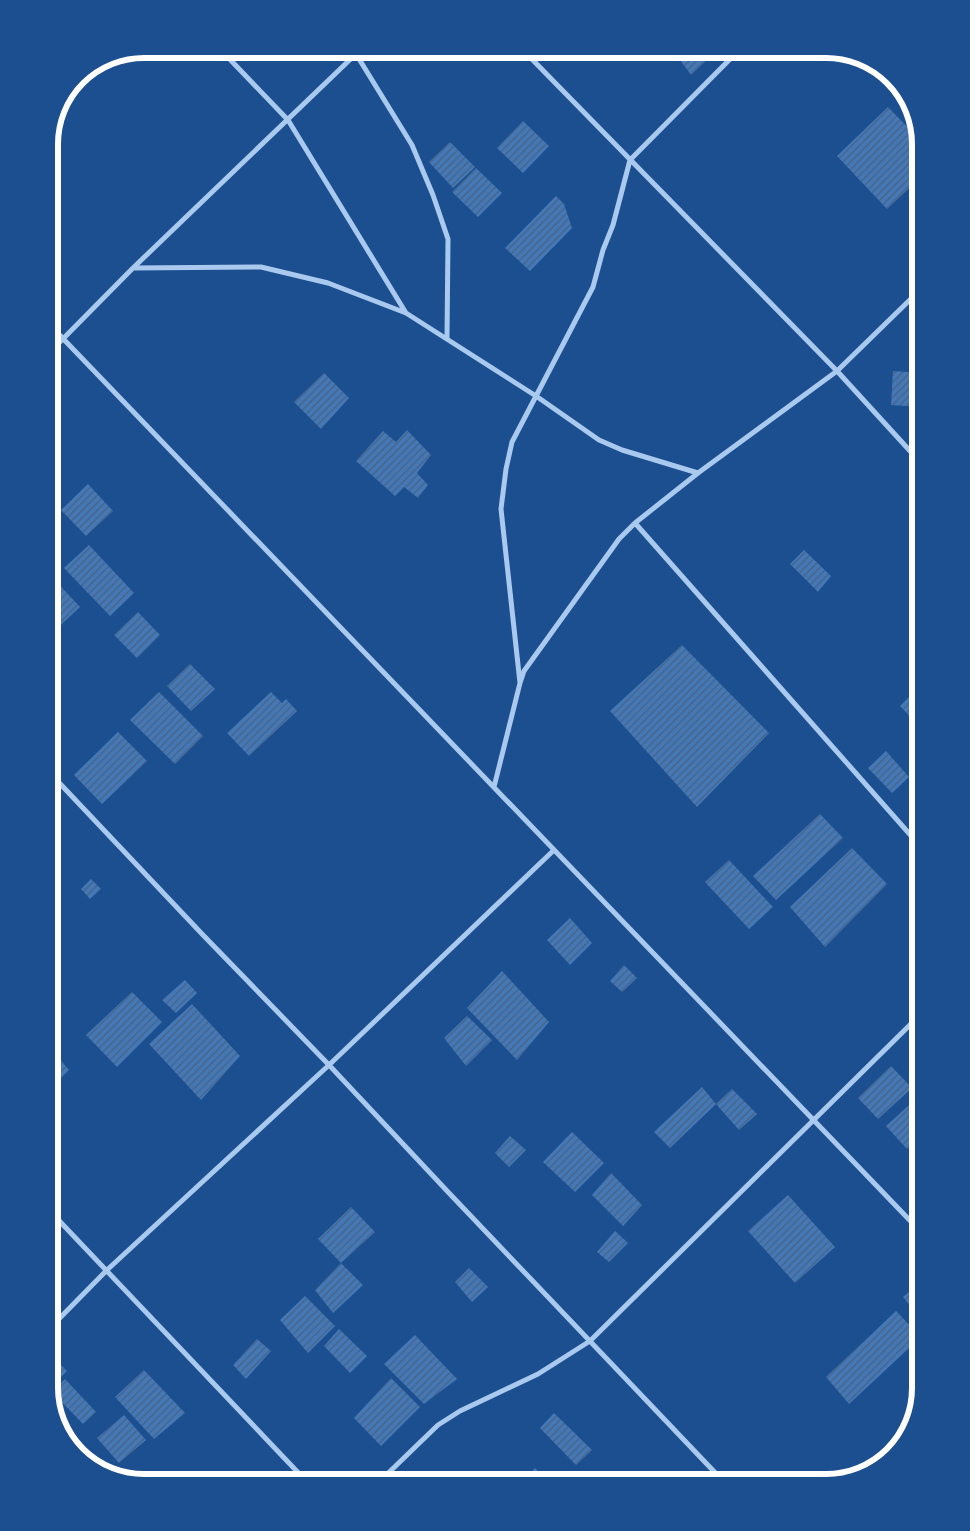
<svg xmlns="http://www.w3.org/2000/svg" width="970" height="1531" viewBox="0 0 970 1531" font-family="Roboto,sans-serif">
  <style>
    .building { fill: url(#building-hatch) }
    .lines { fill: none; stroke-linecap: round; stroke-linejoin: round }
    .street { stroke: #a9c9ee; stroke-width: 5 }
    .rim { fill: none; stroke: #fff; stroke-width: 6 }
  </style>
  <defs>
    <pattern id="building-hatch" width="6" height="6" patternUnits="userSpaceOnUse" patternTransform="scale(1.25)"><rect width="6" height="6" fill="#4478b7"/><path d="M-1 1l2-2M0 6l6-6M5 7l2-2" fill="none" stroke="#486282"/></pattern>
  </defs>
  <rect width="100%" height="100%" fill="#1b4f8f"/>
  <!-- building -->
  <path class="building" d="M672 49H718L691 75Z
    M888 107 921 141V177L887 209 837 156Z
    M523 121 549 146 523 173 497 148Z
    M450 142 475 167 453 188 429 162Z
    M476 168 502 193 478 217 452 192Z
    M556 196 564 204 572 228 530 271 505 248Z
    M893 371 921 373V407L891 405Z
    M324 373 349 398 321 429 294 402Z
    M407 430 431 455 417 473 428 485 418 498 404 487 395 496 356 461 383 431 396 442Z
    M88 484 113 511 86 536 61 510Z
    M89 545 134 593 110 616 64 568Z
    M804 550 831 576 818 592 790 564Z
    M53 578 80 607 49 636V582Z
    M138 612 160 635 137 658 114 635Z
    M682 645 769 733 697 807 610 711Z
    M190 664 215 689 191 711 167 686Z
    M921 685V728L900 706Z
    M159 692 203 736 175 764 130 720Z
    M271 692 282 703 286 699 297 711 249 756 227 733Z
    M118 732 147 761 102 804 74 775Z
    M886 751 909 777 892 793 868 768Z
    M820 814 843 838 776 900 753 876Z
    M49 834 58 844 49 852Z
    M852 848 887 884 825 947 790 907Z
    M729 860 773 907 749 929 705 882Z
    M91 879 101 889 90 899 81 889Z
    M570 918 592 943 570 965 547 940Z
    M624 965 637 978 622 992 610 981Z
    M502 971 549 1022 517 1060 467 1008Z
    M185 980 197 993 176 1013 162 1000Z
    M132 992 162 1022 117 1067 86 1035Z
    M192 1004 240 1056 201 1100 149 1044Z
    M467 1016 492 1040 466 1066 444 1038Z
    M49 1046 69 1070 49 1090Z
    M891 1066 912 1088 878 1119 858 1098Z
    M702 1087 716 1104 670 1148 654 1132Z
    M732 1089 757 1114 739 1130 716 1104Z
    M919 1096 921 1098V1135L907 1149 886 1126Z
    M572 1132 604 1163 575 1192 543 1162Z
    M510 1136 526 1150 509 1167 495 1153Z
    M611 1173 642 1205 623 1226 592 1195Z
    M788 1195 835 1247 795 1283 748 1231Z
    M351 1207 375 1232 341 1263 318 1239Z
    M615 1231 628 1243 609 1262 597 1252Z
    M341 1263 363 1285 333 1313 315 1290Z
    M469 1268 488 1287 472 1302 455 1282Z
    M915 1287 921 1294V1319L903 1297Z
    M305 1296 335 1326 308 1353 280 1320Z
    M896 1311 921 1337 849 1404 826 1377Z
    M339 1329 367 1356 350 1373 324 1346Z
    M415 1335 457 1379 424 1404 384 1364Z
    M257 1339 271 1351 246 1379 233 1365Z
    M54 1358 67 1371 57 1381 49 1372V1364Z
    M144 1370 185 1413 154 1439 115 1397Z
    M391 1378 420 1407 381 1446 354 1418Z
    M65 1379 96 1412 83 1424 52 1392Z
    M554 1413 592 1450 576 1465 540 1428Z
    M124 1415 146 1440 119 1463 97 1438Z
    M535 1468 548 1482H522Z"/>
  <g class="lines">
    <!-- street -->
    <path class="street" d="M220 49 288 120 406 313
      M522 49 837 371 921 463
      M356 54 412 145 433 195 448 239 447 339
      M133 268 261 267 328 283 406 313 536 396 599 440 622 450 698 473
      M49 324 921 1232
      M49 353 133 268 361 49
      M635 523 921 847
      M520 683 501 509 506 469 512 442 593 287 603 250 613 225 630 160 740 49
      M49 772 203 935 329 1065 449 1193 724 1482
      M494 787 520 683 524 671 619 539 635 523 698 473 837 371 921 289
      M49 1210 307 1482
      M49 1329 107 1270 329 1065 554 850
      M379 1482 438 1425 460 1411 538 1374 590 1341 921 1014"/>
  </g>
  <!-- crop -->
  <path d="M0 0H970V1531H0ZM144 58H826A86 86 0 0 1 912 144V1388A86 86 0 0 1 826 1474H144A86 86 0 0 1 58 1388V144A86 86 0 0 1 144 58Z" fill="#1b4f8f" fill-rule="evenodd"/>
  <path class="rim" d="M144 58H826A86 86 0 0 1 912 144V1388A86 86 0 0 1 826 1474H144A86 86 0 0 1 58 1388V144A86 86 0 0 1 144 58Z"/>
</svg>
